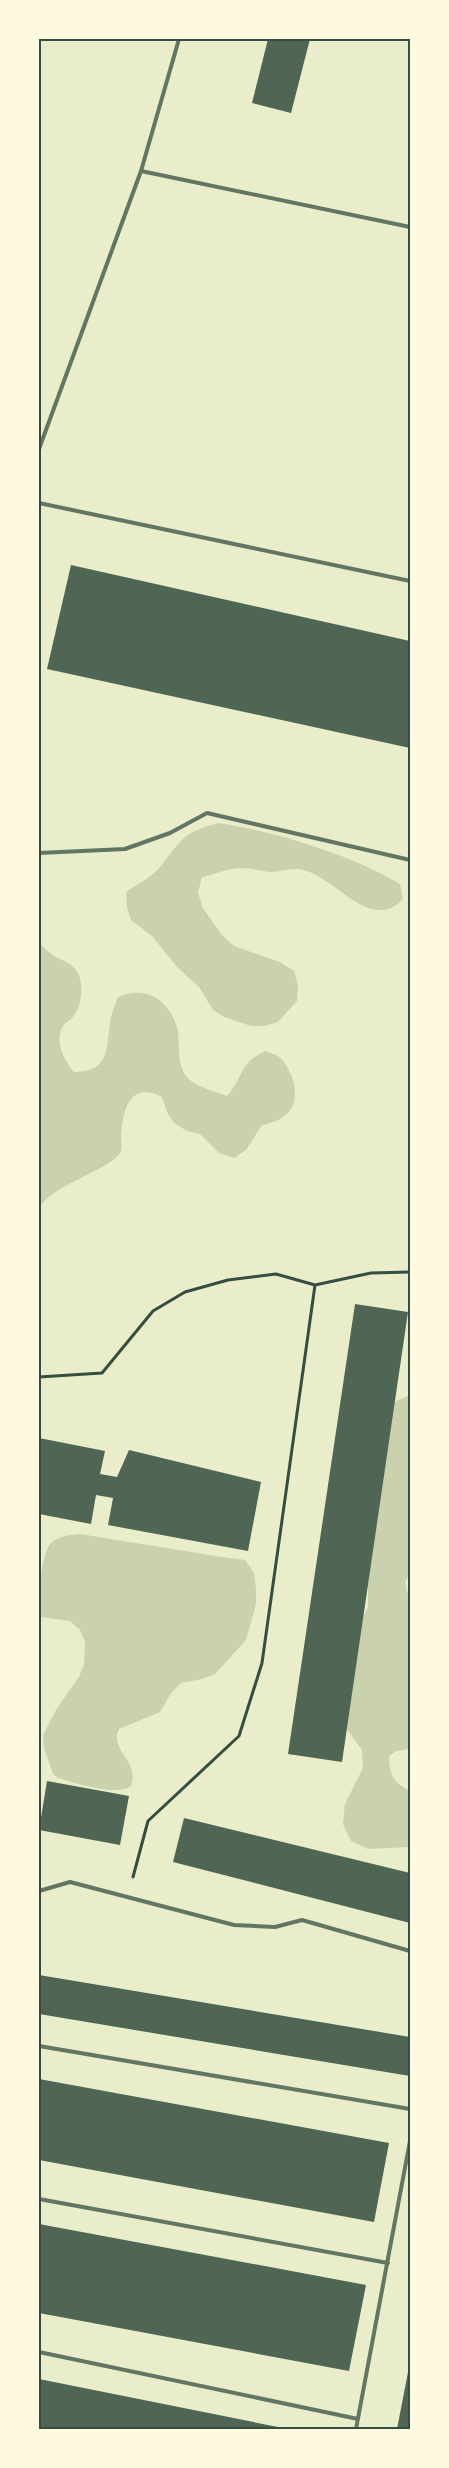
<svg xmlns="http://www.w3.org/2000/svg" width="449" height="2468" viewBox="0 0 449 2468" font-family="'Nunito Sans',sans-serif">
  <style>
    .green { fill: #cad2ad }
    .building { fill: #4f6655 }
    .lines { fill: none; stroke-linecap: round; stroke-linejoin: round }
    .path { stroke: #344e41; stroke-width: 3 }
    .service { stroke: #617663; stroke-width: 4 }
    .neatline { fill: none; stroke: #344e41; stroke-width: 2 }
  </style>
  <rect width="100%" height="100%" fill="#e9edc9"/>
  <!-- green -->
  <path class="green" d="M219 823C276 832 350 854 400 884L403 899C368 936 333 870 296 869 287 869 278 872 269 872 256 870 244 866 231 869 221 871 212 875 202 877L198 893 203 908 221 934 234 946 280 962 294 971 298 986 297 1001 278 1022 264 1026H251L224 1017 213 1010 199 987 178 968 152 936 131 920 127 908 126 892C138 884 152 877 161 866 182 839 183 832 219 823Z
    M39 942C42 946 46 950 50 953 58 960 73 962 78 973 84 986 82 1007 72 1018 70 1020 65 1023 63 1026 54 1042 64 1060 74 1072 110 1071 106 1050 110 1023 111 1013 115 1005 118 997 146 985 168 999 177 1027 181 1042 176 1059 184 1073 191 1086 214 1091 227 1096 245 1076 238 1064 265 1051 269 1053 275 1054 279 1057 285 1061 289 1071 292 1077 301 1104 290 1120 262 1125L246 1150 234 1158 219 1153 200 1134 187 1131 174 1123 167 1112 162 1097C130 1081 123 1109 121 1136 121 1140 122 1147 121 1151 114 1169 54 1183 39 1208Z
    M408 1396 410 1397V1572L405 1582 410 1603V1749L396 1751 389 1756C389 1774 394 1783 410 1791V1847L368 1849 351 1841 343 1824 345 1804 363 1768 362 1750 340 1720 359 1625 368 1607V1587L387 1405Z
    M80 1534 222 1557 245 1560 254 1573 256 1589V1604L246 1640 215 1674 202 1679 181 1683 171 1693 160 1712 119 1729C109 1751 140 1760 131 1786 116 1797 76 1783 58 1778L53 1774 44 1748 43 1735 57 1708 79 1677 84 1664 85 1642 80 1630 70 1621 41 1617C35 1605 42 1554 50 1544 57 1536 70 1535 80 1534Z"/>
  <!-- building -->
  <path class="building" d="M268 39H310L291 113 252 103Z
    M71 565 410 641V748L47 669Z
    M355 1304 408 1312 342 1762 288 1754Z
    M39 1438 105 1451 100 1474 117 1477 129 1450 261 1482 248 1551 108 1525 113 1498 96 1495 91 1524 39 1514Z
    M47 1781 129 1796 120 1845 39 1830Z
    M184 1818 410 1873V1923L173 1862Z
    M39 1975 410 2037V2076L39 2014Z
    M39 2079 389 2143 374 2222 39 2160Z
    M39 2224 366 2285 349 2371 39 2313Z
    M409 2367 410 2429H397Z
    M39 2379 283 2428 282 2429H39Z"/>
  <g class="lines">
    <!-- path -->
    <path class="path" d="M315 1285 371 1273 410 1272
      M39 1377 102 1373 153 1311 185 1292 228 1280 276 1274 315 1285 262 1663 239 1736 148 1821 133 1877"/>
    <!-- service -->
    <path class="service" d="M141 171 410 227
      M39 449 141 171 179 39
      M39 503 410 581
      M39 853 125 849 170 833 207 813 410 860
      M39 1891 70 1882 234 1925 275 1927 302 1920 410 1951
      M39 2046 410 2109
      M39 2199 388 2263
      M39 2352 358 2419
      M356 2429 410 2141"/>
  </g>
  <!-- border -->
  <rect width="449" height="2468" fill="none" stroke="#fefae0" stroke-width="80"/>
  <rect x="40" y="40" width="369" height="2388" class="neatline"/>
</svg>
